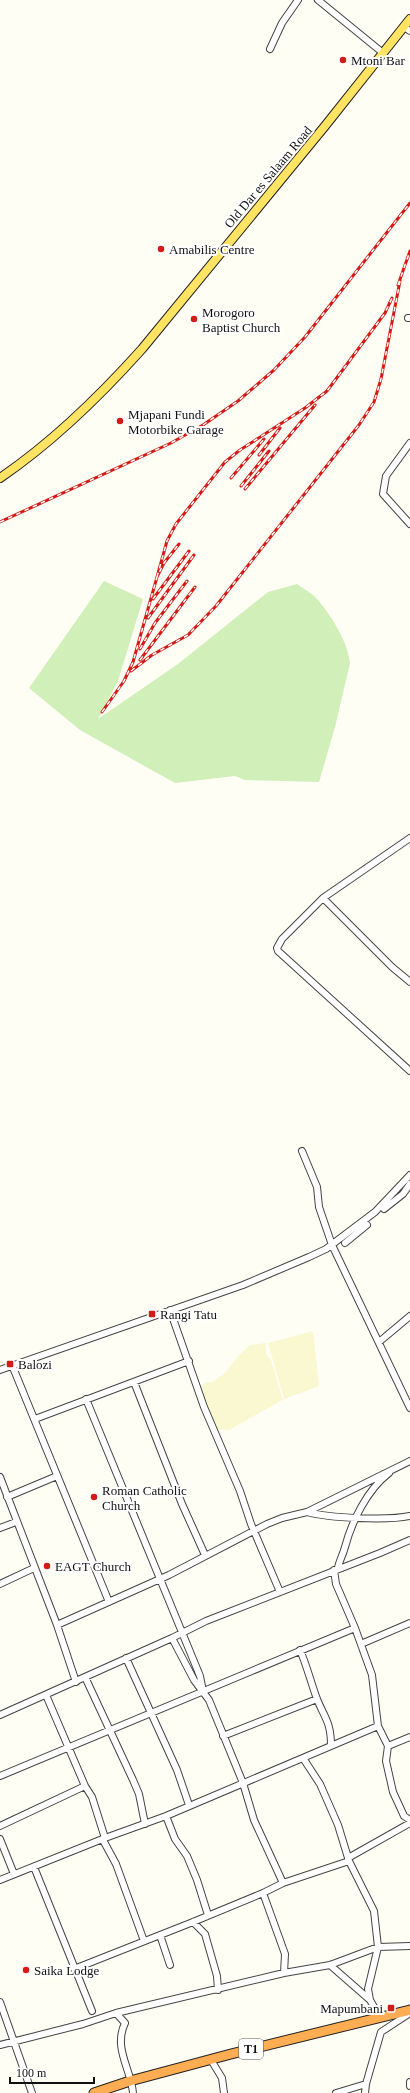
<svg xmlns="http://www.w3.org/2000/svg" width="410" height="2093" viewBox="0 0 410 2093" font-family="Georgia,serif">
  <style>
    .farmland { fill: #f9f8d0 }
    .green { fill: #d1efb8 }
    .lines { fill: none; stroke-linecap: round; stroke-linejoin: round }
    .minor-casing { stroke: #444; stroke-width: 8 }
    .major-casing { stroke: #222; stroke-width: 10 }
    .highway-casing { stroke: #222; stroke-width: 11 }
    .minor { stroke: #fff; stroke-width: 6 }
    .major { stroke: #ffe464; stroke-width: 8 }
    .highway { stroke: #ffad52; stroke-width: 9 }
    .rail-casing { stroke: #d11c18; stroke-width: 3 }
    .rail { stroke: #fff; stroke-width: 1.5; stroke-dasharray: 4.5; stroke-linecap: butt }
    .poi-dot { fill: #d11c18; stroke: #fff; stroke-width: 1.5 }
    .labels { text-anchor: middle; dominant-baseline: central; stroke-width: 4; stroke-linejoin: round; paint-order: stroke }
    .shield { fill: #fff; stroke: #585858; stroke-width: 1 }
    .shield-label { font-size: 12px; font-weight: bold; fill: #111 }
    .poi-label { font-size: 13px; fill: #111; stroke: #fff; text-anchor: start }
    .street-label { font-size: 13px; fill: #111; stroke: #fff }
  </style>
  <rect width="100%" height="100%" fill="#fffef4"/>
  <!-- farmland -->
  <path class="farmland" d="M313 1331 319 1386 284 1399 229 1430 214 1429 199 1388 206 1382H213L226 1372 237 1357 250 1345 266 1343V1354L271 1360 282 1398H284L268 1343Z"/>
  <!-- green -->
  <path class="green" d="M104 581 143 599 118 681 98 719 178 664 268 592 297 584C303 589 312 593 317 599 332 617 347 640 350 663L335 727 319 782 245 780 235 776 175 783 80 730 29 688Z"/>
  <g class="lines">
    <!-- minor casing -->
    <g class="minor-casing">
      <path id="minor" d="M318 0 383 53
        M404 27 410 31
        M270 49 282 23 298 0
        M408 318H410
        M410 443 386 476 383 494 410 524
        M410 838 323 898 282 939 277 948 278 951 410 1071
        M323 898 392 967 410 982
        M302 1151 317 1187 319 1207 332 1245 410 1408
        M384 1209 403 1194 410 1184
        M345 1243 367 1225
        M170 1310 204 1407 240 1491 251 1524 280 1592
        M379 1342 410 1316
        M12 1365 109 1602
        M0 1370 243 1285 309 1257 326 1249 375 1212 410 1175
        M134 1382 182 1504 205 1555
        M86 1399 200 1676 203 1691
        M35 1419 189 1361
        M0 1477 57 1625 76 1682
        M7 1497 57 1476
        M307 1512C329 1518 387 1521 410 1516
        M0 1528 16 1522
        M338 1568C339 1561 343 1555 345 1547 352 1521 367 1490 389 1473
        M334 1570 336 1584 355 1628 372 1675 378 1726 388 1746 386 1761 393 1792 404 1816 410 1820
        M0 1584 34 1568
        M57 1625 169 1575 267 1524 282 1518 307 1512 410 1461
        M172 1638 194 1680 209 1700 243 1783 254 1820 283 1883
        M361 1644 410 1623
        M300 1650C307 1666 311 1683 317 1699 325 1719 331 1722 331 1746
        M126 1658 177 1770 189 1805
        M85 1677 133 1780 139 1794 145 1824
        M46 1695 85 1786 92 1797 105 1838
        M0 1715 172 1638 206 1621 380 1553 410 1540
        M223 1736 317 1699
        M388 1746 410 1737
        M303 1758 320 1784 338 1825 349 1861
        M0 1776 355 1628
        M166 1816 175 1839 187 1856 197 1880 208 1915
        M0 1826 85 1786
        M0 1839 14 1874
        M103 1840 116 1864 144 1941
        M348 1858 410 1823
        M34 1867 92 2011
        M0 1880 105 1838 166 1816 378 1726
        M263 1893 285 1954 284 1973
        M193 1922 205 1934 217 1976 218 1990
        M160 1935 170 1965
        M330 1965 370 2000
        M74 1969 193 1922 263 1893 283 1883 349 1861 374 1911 378 1947 368 1989 370 2000 380 2017
        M0 2002 32 2093
        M116 2013 284 1973 330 1965 378 1947 410 1946
        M0 2045 83 2024 116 2013 125 2023C113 2048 131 2069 133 2093
        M211 2060 222 2078 224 2093
        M410 2082V2086
        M336 2093 366 2084
        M365 2093 366 2084 381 2032 410 2013"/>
    </g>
    <!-- major casing -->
    <g class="major-casing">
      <path id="major" d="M0 478C53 442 99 397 142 349L325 126 410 19"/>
    </g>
    <!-- highway casing -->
    <g class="highway-casing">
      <path id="highway" d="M94 2093 130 2081 231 2054 410 2010"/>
    </g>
    <!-- minor -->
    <use href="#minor" class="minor"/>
    <!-- major -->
    <use href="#major" class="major"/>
    <!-- highway -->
    <use href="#highway" class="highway"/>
    <!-- rail casing -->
    <g class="rail-casing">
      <path id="rail" d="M398 285 410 251
        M259 455 280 428
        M231 478 264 439
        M241 486 269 451
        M245 489 315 405
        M0 522 171 443 203 425 238 401 274 370 305 337 410 203
        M157 577 167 541 176 524 225 462 240 450 305 408 327 391 385 313 392 298
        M153 599 189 551
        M148 618 194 555
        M140 649 155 623 187 581
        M140 660 195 587
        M131 671 152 655 188 635 216 606 359 425 374 402 381 379 400 281
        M102 712 124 681 133 662 157 577 164 563 179 544"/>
    </g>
    <!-- rail -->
    <use href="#rail" class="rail"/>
  </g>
  <!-- markers -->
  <g class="poi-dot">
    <circle cx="343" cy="60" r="4"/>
    <circle cx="161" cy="249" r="4"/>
    <circle cx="194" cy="319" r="4"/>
    <circle cx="120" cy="421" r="4"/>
    <rect x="148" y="1310" width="8" height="8" rx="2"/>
    <rect x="6" y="1360" width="8" height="8" rx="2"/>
    <circle cx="94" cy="1497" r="4"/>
    <circle cx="47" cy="1566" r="4"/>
    <circle cx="26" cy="1970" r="4"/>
    <rect x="387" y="2004" width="8" height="8" rx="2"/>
  </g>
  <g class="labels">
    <!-- shield labels -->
    <rect class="shield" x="239" y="2039" width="24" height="20" rx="3"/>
    <g class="shield-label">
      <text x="251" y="2049">T1</text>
    </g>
    <!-- poi labels -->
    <g class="poi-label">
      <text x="351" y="60">Mtoni Bar</text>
      <text x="169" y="249">Amabilis Centre</text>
      <text x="202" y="312">Morogoro<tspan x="202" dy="15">Baptist Church</tspan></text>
      <text x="128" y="414">Mjapani Fundi<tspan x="128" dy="15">Motorbike Garage</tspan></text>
      <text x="160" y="1314">Rangi Tatu</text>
      <text x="18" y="1364">Balozi</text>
      <text x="102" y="1490">Roman Catholic<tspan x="102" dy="15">Church</tspan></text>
      <text x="55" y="1566">EAGT Church</text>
      <text x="34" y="1970">Saika Lodge</text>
      <text x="383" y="2008" text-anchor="end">Mapumbani</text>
    </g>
    <!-- street labels -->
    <g class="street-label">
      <text transform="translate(268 177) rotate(-50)">Old Dar es Salaam Road</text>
    </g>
  </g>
  <!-- scale -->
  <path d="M10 2077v6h84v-6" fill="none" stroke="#111111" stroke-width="2"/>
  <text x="16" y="2077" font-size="12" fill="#111111" stroke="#ffffff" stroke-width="3" paint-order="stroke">100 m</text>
</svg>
